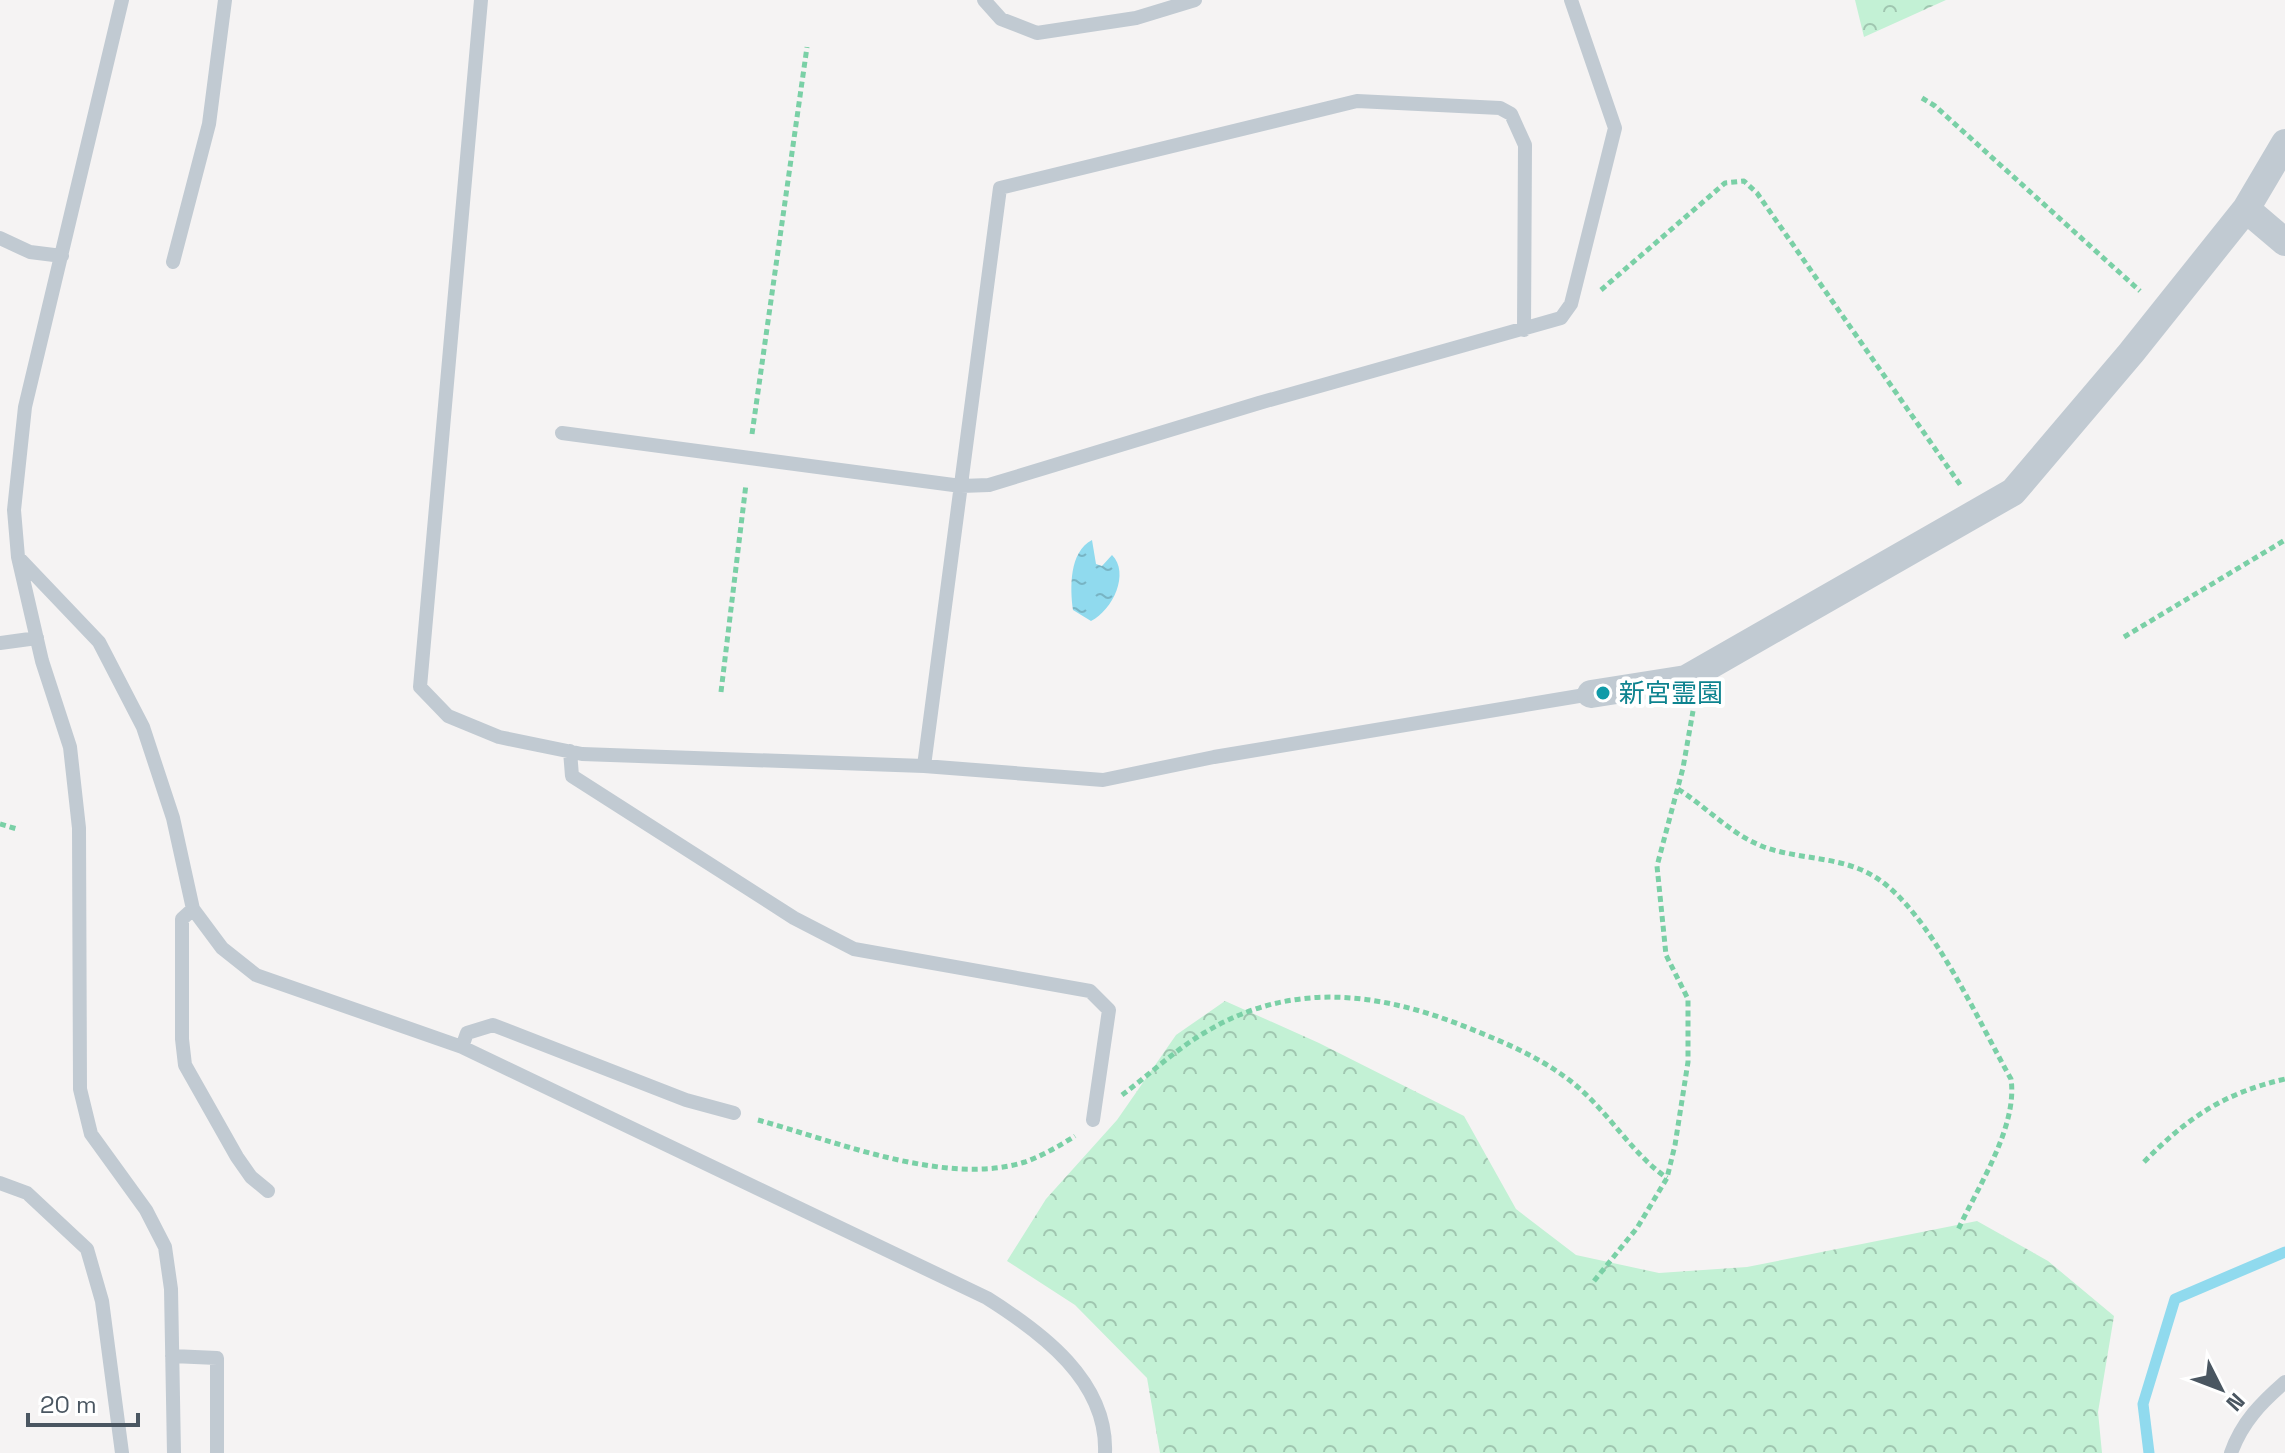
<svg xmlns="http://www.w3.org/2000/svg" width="2285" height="1453" viewBox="0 0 2285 1453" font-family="'Space Grotesk','Noto Sans JP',sans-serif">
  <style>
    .forest { fill: url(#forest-crowns) }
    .water { fill: url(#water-ripples) }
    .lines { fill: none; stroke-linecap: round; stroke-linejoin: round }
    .stream { stroke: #90daee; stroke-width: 11 }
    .path { stroke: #7ad0a6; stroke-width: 5; stroke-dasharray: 6 4; stroke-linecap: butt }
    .lane { stroke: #c1cad2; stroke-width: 14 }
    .street { stroke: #c1cad2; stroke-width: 28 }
    .culture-dot { fill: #0f9aa8; stroke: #fff; stroke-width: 3 }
    .labels { text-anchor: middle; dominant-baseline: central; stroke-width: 8; stroke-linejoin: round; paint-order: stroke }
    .culture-label { font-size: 26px; fill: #0d838f; stroke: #fff; text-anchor: start }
  </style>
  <defs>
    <pattern id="forest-crowns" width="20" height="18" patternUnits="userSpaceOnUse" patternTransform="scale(2)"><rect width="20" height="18" fill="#c3f1d5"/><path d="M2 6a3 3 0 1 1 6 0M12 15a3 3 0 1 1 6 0" fill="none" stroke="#a0c6b0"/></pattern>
    <pattern id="water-ripples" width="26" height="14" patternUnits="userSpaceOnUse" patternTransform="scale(2)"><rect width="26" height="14" fill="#90daee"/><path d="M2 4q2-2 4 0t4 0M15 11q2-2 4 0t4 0" fill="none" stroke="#78b4c4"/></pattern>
  </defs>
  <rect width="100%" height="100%" fill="#f5f3f3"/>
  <!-- forest -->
  <path class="forest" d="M1855 0H1946L1864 37Z
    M1225 1001 1319 1043 1464 1116 1516 1209 1576 1255 1659 1273 1747 1267 1977 1221 2048 1261 2114 1316 2098 1412 2102 1453H1160L1147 1378 1075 1305 1007 1261 1046 1199 1117 1120 1176 1035Z"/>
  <!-- water -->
  <path class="water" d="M1092 540 1096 564 1102 566 1112 555C1130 573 1113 610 1091 621L1073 610C1070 588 1069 552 1092 540Z"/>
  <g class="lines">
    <!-- stream -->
    <path class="stream" d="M2149 1453 2143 1404 2175 1299 2285 1252"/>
    <!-- path -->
    <path class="path" d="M1922 98 1935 106 2140 291
      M1601 290 1725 183 1744 181 1757 193 1961 486
      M752 434 807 47
      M2124 637 2285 540
      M721 692 746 484
      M1678 789C1708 808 1730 834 1764 847 1800 860 1842 856 1875 877 1930 911 1978 1021 2011 1079 2018 1127 1977 1188 1957 1232
      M0 824 17 829
      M1122 1095C1149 1075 1175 1050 1204 1033 1288 982 1373 991 1461 1025 1501 1041 1539 1056 1573 1083 1608 1111 1632 1154 1667 1178
      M758 1120C835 1141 946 1187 1025 1162 1042 1156 1061 1145 1075 1136
      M2144 1162C2187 1118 2224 1093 2285 1079
      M1594 1281 1637 1228 1667 1178 1675 1145 1688 1062V999L1666 955 1657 866 1683 768 1693 711"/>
    <!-- lane -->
    <path class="lane" d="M122 0 25 407 14 510 18 557 42 661 70 747 79 828 80 1089 91 1134 146 1210 165 1247 171 1289 174 1453
      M481 0 420 687 448 716 499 737 582 754 924 766 1103 780 1214 757 1591 694
      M984 0 1001 19 1037 33 1136 18 1195 0
      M0 238 30 252 62 256
      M173 262 209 124 225 0
      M562 433 961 486 989 485 1259 403 1561 318 1571 304 1615 128 1571 0
      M18 557 99 642 143 727 173 818 193 909 222 948 256 975 462 1047 987 1298C1041 1332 1108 1381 1105 1453
      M0 643 37 638
      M570 751 572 776 794 918 854 949 1090 991 1109 1010 1093 1120
      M924 766 1000 188 1357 101 1500 108 1511 114 1525 145 1524 330
      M193 909 182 919V1039L185 1065 237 1157 251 1177 268 1191
      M462 1047 467 1033 493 1025 686 1100 734 1113
      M0 1183 27 1193 87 1249 102 1301 122 1453
      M172 1356 217 1358V1453
      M2231 1453C2242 1422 2261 1403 2285 1382"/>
    <!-- street -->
    <path class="street" d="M2246 209 2285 242
      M1591 694 1686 679 2013 492 2131 353 2246 209 2285 143"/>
  </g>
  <!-- markers -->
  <circle class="culture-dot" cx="1603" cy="693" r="8"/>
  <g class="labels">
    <!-- culture labels -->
    <g class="culture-label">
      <text x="1619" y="693">新宮霊園</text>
    </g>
  </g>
  <!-- north arrow -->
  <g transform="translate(2221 1389) rotate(132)" stroke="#ffffff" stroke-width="6" paint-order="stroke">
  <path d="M0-6L14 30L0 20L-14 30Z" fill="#4a5661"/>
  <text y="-12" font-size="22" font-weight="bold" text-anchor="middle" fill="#4a5661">N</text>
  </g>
  <!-- scale -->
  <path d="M28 1413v12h110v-12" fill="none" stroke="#4a5661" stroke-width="4"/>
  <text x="40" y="1413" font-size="24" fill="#4a5661" stroke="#ffffff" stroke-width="6" paint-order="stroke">20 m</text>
</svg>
